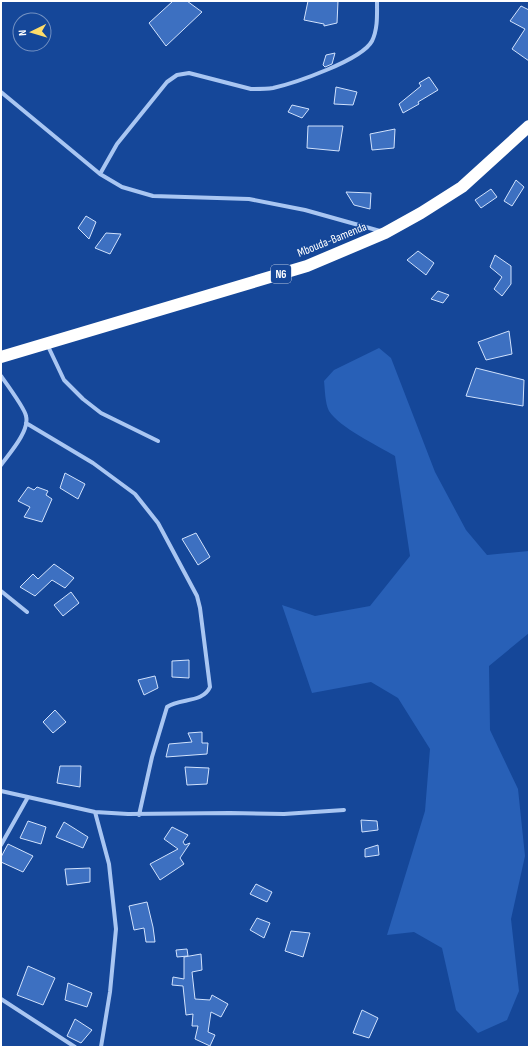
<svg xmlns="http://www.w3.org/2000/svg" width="530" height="1048" viewBox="0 0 530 1048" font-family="'Sofia Sans Condensed',sans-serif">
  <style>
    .green { fill: #2860b7 }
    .building { fill: #3d70c1; stroke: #d1e2fd }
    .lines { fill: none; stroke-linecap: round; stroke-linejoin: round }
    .street { stroke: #a9c6f2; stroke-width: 4 }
    .highway { stroke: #fff; stroke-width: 12 }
    .labels { text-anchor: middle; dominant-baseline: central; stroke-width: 3; stroke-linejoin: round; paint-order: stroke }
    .shield { fill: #154799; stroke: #b9c8e0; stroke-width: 1 }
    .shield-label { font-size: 11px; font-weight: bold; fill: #fff }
    .street-label { font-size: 12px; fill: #fff; stroke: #154799 }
  </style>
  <rect width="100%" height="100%" fill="#154799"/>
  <!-- green -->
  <path class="green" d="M379 348 391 358 435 472 466 530 487 555 529 551V633L489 666 490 730 518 789 525 856 511 919 519 991 507 1020 478 1033 456 1010 442 948 414 932 387 935 425 811 430 749 398 698 371 682 312 693 282 605 315 616 370 606 410 556 395 456C378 446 339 427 329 411 325 403 325 390 324 381L334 370Z"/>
  <!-- building -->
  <path class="building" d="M173 1H187L202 12 166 46 149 23Z
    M308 1H338L337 23 324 26V24L304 20Z
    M521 6 529 10V61L512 49 525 29 510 21Z
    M335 53 332 64 325 67 323 65 326 55Z
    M429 77 438 90 418 102 419 104 403 113 399 104 421 86 419 83Z
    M336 87 357 92 353 105 334 104Z
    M292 105 309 109 302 118 288 112Z
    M308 126H343L339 151 307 148Z
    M395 129 394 148 372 150 370 134Z
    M516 180 524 187 512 206 504 201Z
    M491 189 497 197 481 208 475 200Z
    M346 192 371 193 370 209 354 205Z
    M86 216 96 222 89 239 78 228Z
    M106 233 121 234 110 254 95 248Z
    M418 251 434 263 426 275 407 260Z
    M495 255 511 266V284L502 296 494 289 502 277 490 267Z
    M438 291 449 295 443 303 431 299Z
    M509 331 512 354 486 360 478 342Z
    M476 368 524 380 523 406 466 396Z
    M65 473 85 484 78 499 60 488Z
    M28 487 34 490 37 487 48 491 46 495 52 499 42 522 24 517 30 507 18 501Z
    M196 533 210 557 198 565 182 539Z
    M54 564 74 578 65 588 52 580 35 596 20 587 33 574 38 579Z
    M71 592 79 603 63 616 54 605Z
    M189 660V678L172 677V661Z
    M155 676 158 688 144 695 138 680Z
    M55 710 66 722 53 733 43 722Z
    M202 732V743H208L207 754 166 757 169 744 192 742 188 733Z
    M60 766H81L80 787 57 783Z
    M185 767 209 768 207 784 187 785Z
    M361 820 377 821 378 830 362 832Z
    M28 821 46 827 41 844 20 838Z
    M64 822 88 837 83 848 56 837Z
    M172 827 188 835 183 842 185 845 190 843 180 858 184 864 160 880 150 864 178 849 164 839Z
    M8 844 33 856 23 872 1 862V857Z
    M378 845 379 855 365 857V849Z
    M90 868V882L67 885 65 869Z
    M256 884 272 892 267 902 250 894Z
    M147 902 153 927 155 942H146L144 928 134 930 129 906Z
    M257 918 270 923 264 938 250 930Z
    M291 931 310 933 303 957 285 951Z
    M187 949 188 956 177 957 176 950Z
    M201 954 202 970 192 972 195 999 210 1000 212 995 228 1004 221 1017 211 1012 208 1032 215 1035 210 1046 195 1039 198 1026H192L193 1014 186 1015 183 986 172 985 173 977 184 979V957Z
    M28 966 55 978 43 1005 17 995Z
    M68 983 92 993 87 1007 65 1000Z
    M362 1010 378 1018 369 1038 353 1033Z
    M75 1019 92 1030 81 1043 67 1036Z"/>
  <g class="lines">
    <!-- street -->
    <path class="street" d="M1 92 100 174 122 187 153 196 249 199 305 210 380 231
      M100 174 117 144 167 82 177 75 189 73 251 89C259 89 266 89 273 88 295 83 362 60 372 41 378 29 377 14 377 1
      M47 344 64 380 83 399 101 413 158 441
      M1 376C6 383 25 409 26 416 30 431 9 454 1 465
      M26 423 93 463 135 494 158 523 197 596 200 608 210 687C203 703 180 698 167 707L152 757 139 815
      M1 591 27 612
      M1 791 95 812 128 814 230 813 284 814 344 810
      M95 812 109 864 116 929 110 992 101 1047
      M1 845 28 797
      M1 999 75 1047"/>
    <!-- highway -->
    <path class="highway" d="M1 357 307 266 385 233 421 213 462 187 529 126"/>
  </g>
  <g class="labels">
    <!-- shield labels -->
    <rect class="shield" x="271" y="265" width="20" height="18" rx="3"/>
    <g class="shield-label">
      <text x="281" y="274">N6</text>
    </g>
    <!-- street labels -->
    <g class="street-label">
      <text transform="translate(332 240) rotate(-22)">Mbouda-Bamenda</text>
    </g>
  </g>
  <!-- border -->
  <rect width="530" height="1048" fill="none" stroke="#ffffff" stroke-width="4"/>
  <!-- north arrow -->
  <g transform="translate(32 32) rotate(265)"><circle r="19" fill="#154799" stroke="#7391c2"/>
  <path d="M0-3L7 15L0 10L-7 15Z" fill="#ffdd6a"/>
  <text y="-6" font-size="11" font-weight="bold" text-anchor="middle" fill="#ffffff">N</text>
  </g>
</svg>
